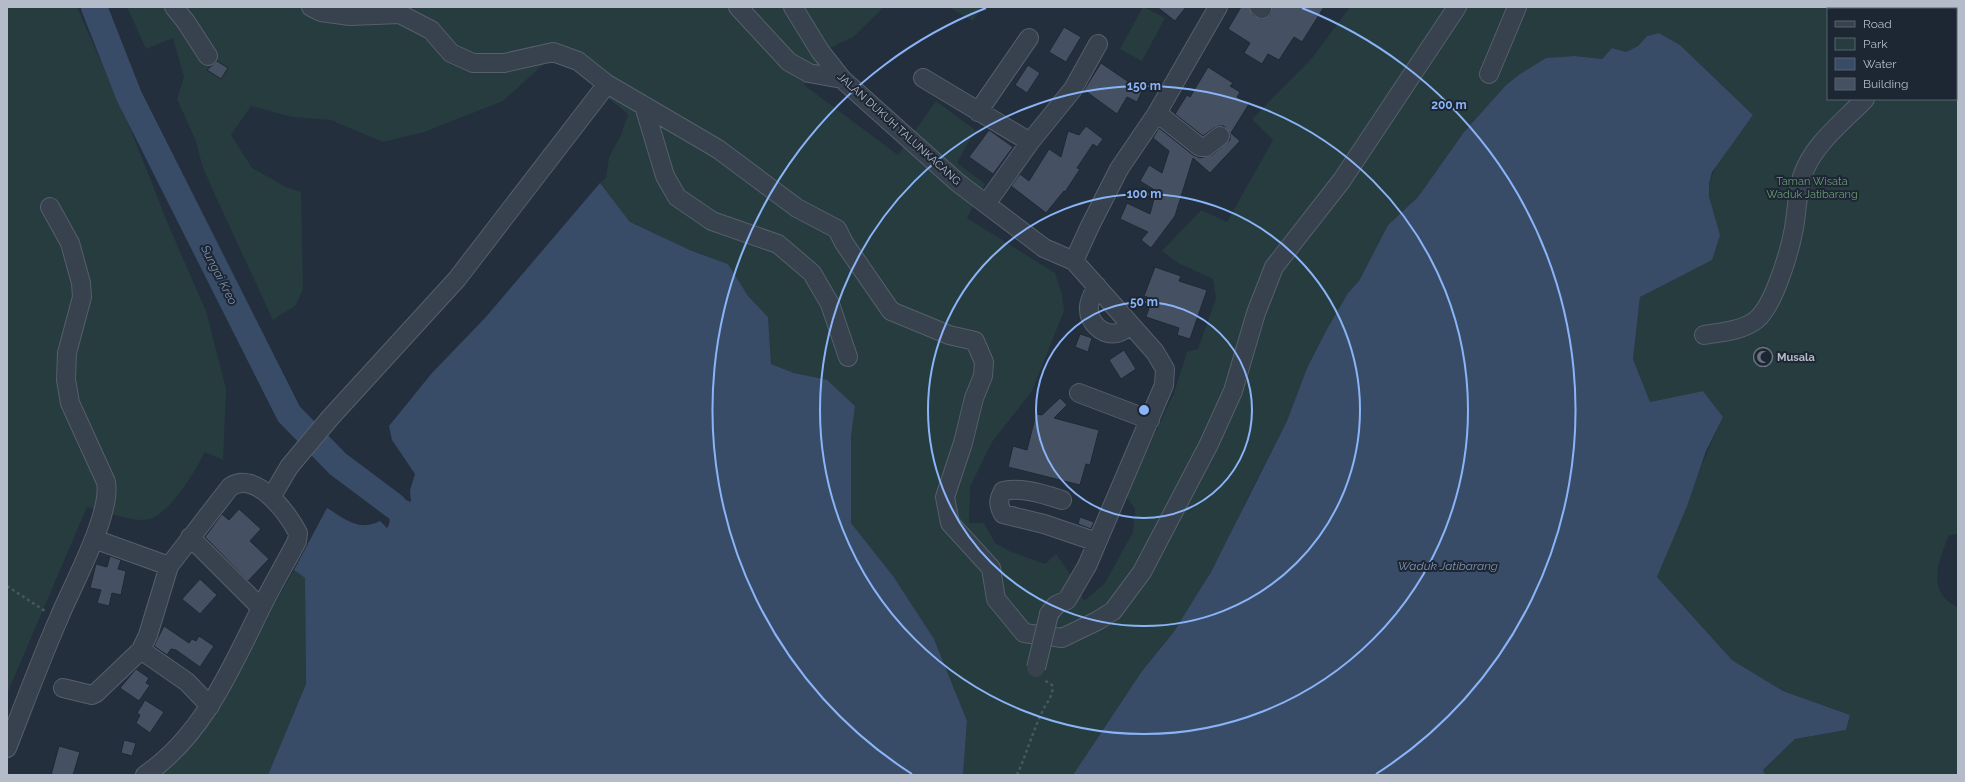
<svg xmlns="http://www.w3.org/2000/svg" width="1965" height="782" viewBox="0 0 1965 782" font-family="Raleway,sans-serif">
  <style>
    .green { fill: #263c3f; fill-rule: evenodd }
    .water { fill: #394c67 }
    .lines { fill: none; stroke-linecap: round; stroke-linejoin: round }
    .river { stroke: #394c67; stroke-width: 26 }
    .building { fill: #455162; stroke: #1f2835 }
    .minor-casing { stroke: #565f6c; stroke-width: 20 }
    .path { stroke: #44595c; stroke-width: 2.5; stroke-dasharray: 3 3; stroke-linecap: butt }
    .minor { stroke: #38414e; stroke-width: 18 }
    .minor-bridge-casing { stroke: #565f6c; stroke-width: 20; stroke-linecap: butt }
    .minor-bridge { stroke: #38414e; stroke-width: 18 }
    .ring { fill: none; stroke: #8ab4f8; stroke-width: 2 }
    .labels { text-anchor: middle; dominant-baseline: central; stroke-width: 4; stroke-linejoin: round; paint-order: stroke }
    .street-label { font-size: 11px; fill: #b4bcc9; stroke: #1d2633 }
    .park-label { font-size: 11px; fill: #6b9a76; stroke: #1d2633 }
    .poi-label { font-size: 11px; font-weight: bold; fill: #b4bcc9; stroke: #1d2633; text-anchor: start }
    .water-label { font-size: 12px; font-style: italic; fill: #7c92b1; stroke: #1d2633 }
    .centre { fill: #8ab4f8; stroke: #1d2633; stroke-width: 2 }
    .ring-label { font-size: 12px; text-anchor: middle; font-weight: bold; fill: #8ab4f8; stroke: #1d2633; stroke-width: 4; stroke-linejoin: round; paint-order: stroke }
  </style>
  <rect width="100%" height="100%" fill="#242f3e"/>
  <!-- green -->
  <path class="green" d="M7 7H77L130 128 168 224 206 311 226 389 223 460 205 452C194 472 167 522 141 520 123 519 105 511 87 507L7 694Z
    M127 7H884L853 37 828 49 804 85 898 155 936 101 975 130 957 163 985 184 967 218 1055 273 1062 295 1064 311 1032 391 992 442 970 487 969 523H984L995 543 1009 551 1045 564 1056 554 1073 578 1084 601 1105 583 1133 532 1135 509 1126 496 1174 393 1187 352 1198 349 1216 298 1213 279 1178 263 1162 251 1201 210 1227 222 1273 140 1252 119 1312 58 1350 7H1958V534L1949 535C1939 559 1925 593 1958 607V775H1765L1763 770 1795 739 1846 730 1850 715 1783 691 1732 660 1657 577C1679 524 1698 469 1723 417L1703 391 1650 402 1633 359 1640 297 1687 271 1701 266 1720 235C1717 222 1709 208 1709 195 1707 167 1737 138 1753 115L1680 45 1659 33 1647 36 1638 46 1626 52 1612 48 1602 59 1575 56 1546 58 1520 74 1506 85 1464 132 1418 197 1388 225 1359 281 1348 293 1327 329 1307 368 1287 421 1250 493 1225 546 1204 584 1173 633 1142 671 1073 775H963L967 721 934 639 893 577 851 523V437L855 406 794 373 771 364 768 317 748 296 728 264 692 251 630 222 600 183 606 178 609 157 621 135 628 114 561 60 545 63 503 101 424 132 383 142 331 120 292 117 251 106 231 135 252 168 286 187 301 192 303 289 296 305 273 320 215 195 202 165 196 141 177 99 184 77 173 38 146 49ZM1828 9H1956V99H1828Z
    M948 7H982L973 21Z
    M1143 7 1165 18 1142 61 1120 49Z
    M294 570 305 578 306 684 268 775H147L203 727Z"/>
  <!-- water -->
  <path class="water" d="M1659 33 1680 45 1753 115 1712 172 1709 184V197L1720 235 1712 260 1640 297 1633 359 1650 402 1703 391 1723 417 1706 451 1687 506 1657 577 1732 660 1783 691 1850 715 1846 730 1795 739 1763 770 1765 775H1073L1142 671 1173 633 1211 572 1287 421 1307 368 1327 329 1348 293 1359 281 1388 225 1418 197 1464 132 1506 85 1520 74 1546 58 1575 56 1602 59 1612 48 1626 52 1638 46 1647 36Z
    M600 183 630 222 692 251 728 264 748 296 768 317 771 364 794 373 827 380 855 406 851 437V523L893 576 934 639 967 721 963 775H268L306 684 305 578 294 570 327 508C345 519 358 532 380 521L387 528C391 523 390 517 387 512L401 498 411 502 410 490 415 474 392 440 389 426 432 373 485 318Z"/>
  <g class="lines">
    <!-- river -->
    <path class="river" d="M94 7 129 96 289 414 338 464 394 506"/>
  </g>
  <!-- building -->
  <path class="building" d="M1157 7H1186L1175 21Z
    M1241 7H1249L1253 15 1262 19 1270 15 1272 7H1324L1302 42 1294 37 1279 60 1268 54 1262 64 1244 53 1250 43 1228 29Z
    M1064 27 1081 37 1066 62 1049 52Z
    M217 61 228 68 221 79 207 70Z
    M1101 63 1142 91 1137 102 1127 97 1117 114 1084 90Z
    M1028 65 1040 73 1027 93 1015 85Z
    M1208 67 1233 83 1230 86 1240 92 1237 97 1249 104 1231 133 1240 141 1210 173 1193 158 1175 216 1151 248 1141 240 1148 232 1120 219 1127 203 1150 214 1156 191 1140 181 1149 165 1162 173 1169 151 1153 138 1159 128 1193 155 1200 158 1212 155 1230 140V134L1224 126H1219L1214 128 1203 136 1175 114 1187 95 1190 97Z
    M1086 126 1103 139 1097 147 1093 144 1077 168 1080 169 1065 192 1064 191 1046 213 1011 186 1020 174 1029 181 1049 149 1061 157 1068 131 1079 135Z
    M989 130 1013 147 993 174 969 157Z
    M1155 267 1181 276 1179 281 1207 290 1190 339 1177 335 1179 328 1146 317 1152 299 1144 296Z
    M1080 334 1092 338 1088 352 1075 347Z
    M1763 345 1775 356 1763 368 1752 357Z
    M1124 350 1136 369 1121 379 1109 360Z
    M1060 398 1067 405 1054 418 1099 430 1090 465 1086 464 1080 485 1008 467 1013 446 1027 450 1036 414 1042 415Z
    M239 509 261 529 250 541 269 559 248 581 205 537 222 514 229 520Z
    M1080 517 1094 522 1091 529 1078 524Z
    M110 556 121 560 118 569 126 571 121 595 112 593 109 606 97 603 101 590 90 588 96 564 107 567Z
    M200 579 217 595 200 614 182 599Z
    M164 626 189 643 192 639 196 641 199 636 214 646 200 667 176 650 171 649 167 655 154 646Z
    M136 669 149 678 146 683 150 685 139 701 120 688Z
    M145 700 164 712 150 733 136 723 140 715 137 713Z
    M124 740 136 743 132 756 121 753Z
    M59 746 80 752 73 775H51Z"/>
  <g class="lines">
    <!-- minor casing -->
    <g class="minor-casing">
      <path id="minor" d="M174 7 186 22 208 56
        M311 7 321 12 350 16 400 14 431 30 451 53 473 63H504L553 52 578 61 607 84 718 149 797 208 837 229 844 243 891 311 949 335 975 341 984 362 983 376 974 398 963 443 945 497 950 523 991 568 996 599 1024 633 1062 638 1097 621 1113 611 1142 572 1209 444 1233 391 1256 313 1274 267 1342 180 1457 7
        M738 7 789 62 809 73 842 79
        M793 7 820 51 842 79 957 182 1044 248 1074 261 1090 226 1119 169 1157 113 1218 7
        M1259 7 1262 9
        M1953 9 1955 7
        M1489 74 1517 7
        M923 78 1030 142
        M644 106 665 176 677 197 712 221 778 244 812 273 830 304 848 357
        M978 112 1029 38
        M1157 113 1200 147H1206L1220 136
        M986 204 1030 142 1073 89 1098 44
        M1097 286C1094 292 1089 300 1089 307 1088 322 1102 336 1117 333 1122 332 1127 327 1131 325
        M1704 335C1721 332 1742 331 1756 320 1774 306 1790 250 1794 228 1797 211 1797 193 1802 177 1812 145 1843 122 1865 99
        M1079 393 1150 420
        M272 496 289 467 330 418 457 279 607 84
        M1062 500C1043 494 1023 487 1003 491 998 500 998 505 1003 514L1044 524 1097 542
        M190 537 261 608
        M94 539 169 566 230 487C256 469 288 514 298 533L297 541C285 564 271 587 260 610 230 671 202 736 145 775
        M169 566 148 635 141 650 187 682 210 706
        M1049 614 1056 605 1067 600 1087 566 1164 385 1165 369 1155 352 1074 261
        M63 688 92 695 96 693 141 650
        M7 748C24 705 40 661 59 618 72 586 112 514 106 482L70 403 66 380 67 353 82 297 81 283 70 243 50 207"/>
    </g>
    <!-- path -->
    <path class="path" d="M7 586 45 611
      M1017 775C1027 753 1033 730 1044 708 1048 701 1054 694 1052 685L1044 680"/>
    <!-- minor -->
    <use href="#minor" class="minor"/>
    <!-- minor-bridge casing -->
    <g class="minor-bridge-casing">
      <path id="minor-bridge" d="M1036 668 1049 614"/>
    </g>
    <!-- minor-bridge -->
    <use href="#minor-bridge" class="minor-bridge"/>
  </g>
  <!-- distance rings -->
  <g class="ring">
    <circle cx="1144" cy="410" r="108"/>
    <circle cx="1144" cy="410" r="216"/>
    <circle cx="1144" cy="410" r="324"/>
    <path d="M912 774A432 432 0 0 1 986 8M1302 8A432 432 0 0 1 1376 774"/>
  </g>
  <!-- icons -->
  <defs>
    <g id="mosque-ring" transform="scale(1)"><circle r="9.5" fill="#1d2633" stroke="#6b7280" stroke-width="1.5"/><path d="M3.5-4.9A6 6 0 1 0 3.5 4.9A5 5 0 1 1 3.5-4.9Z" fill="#6b7280"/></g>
  </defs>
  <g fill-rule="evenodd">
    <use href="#mosque-ring" x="1763" y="357"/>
  </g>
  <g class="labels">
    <!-- street labels -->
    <g class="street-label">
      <text transform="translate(899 129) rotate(42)">JALAN DUKUH TALUNKACANG</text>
    </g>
    <!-- park labels -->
    <g class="park-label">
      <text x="1812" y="181">Taman Wisata<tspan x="1812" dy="13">Waduk Jatibarang</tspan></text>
    </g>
    <!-- poi labels -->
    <g class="poi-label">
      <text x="1777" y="357">Musala</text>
    </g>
    <!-- water labels -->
    <g class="water-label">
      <text transform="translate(219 275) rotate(63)">Sungai Kreo</text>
      <text x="1448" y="566">Waduk Jatibarang</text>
    </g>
  </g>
  <circle cx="1144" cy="410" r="6" class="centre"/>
  <g class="ring-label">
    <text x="1144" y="90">150 m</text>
    <text x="1449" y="109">200 m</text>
    <text x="1144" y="198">100 m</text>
    <text x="1144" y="306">50 m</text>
  </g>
  <!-- border -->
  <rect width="1965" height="782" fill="none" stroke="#b4bcc9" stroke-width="16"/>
  <!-- legend -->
  <rect x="1827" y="8" width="130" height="92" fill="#1d2633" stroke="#59626f"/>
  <rect x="1835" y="21" width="20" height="6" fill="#38414e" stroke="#59626f"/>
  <text x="1863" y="28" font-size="12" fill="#b4bcc9">Road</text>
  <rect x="1835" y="38" width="20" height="12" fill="#263c3f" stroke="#59626f"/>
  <text x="1863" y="48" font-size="12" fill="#b4bcc9">Park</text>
  <rect x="1835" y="58" width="20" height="12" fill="#394c67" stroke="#59626f"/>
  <text x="1863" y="68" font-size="12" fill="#b4bcc9">Water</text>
  <rect x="1835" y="78" width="20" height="12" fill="#455162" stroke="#59626f"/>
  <text x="1863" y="88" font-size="12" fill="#b4bcc9">Building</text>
</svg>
